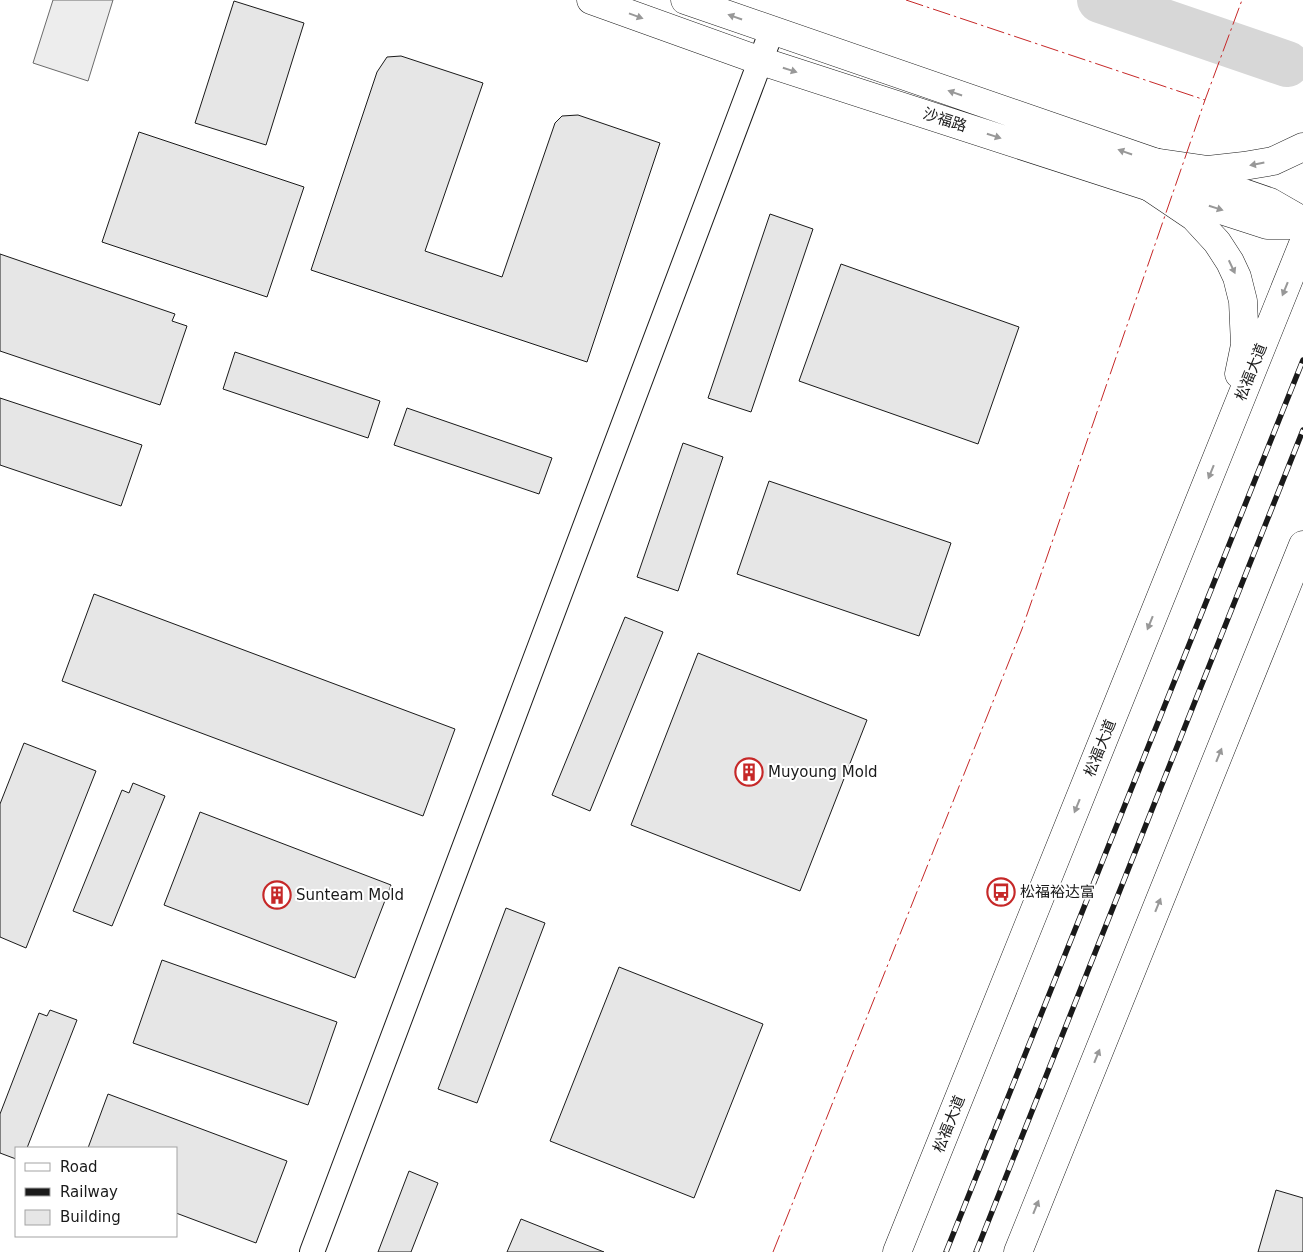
<svg xmlns="http://www.w3.org/2000/svg" width="1303" height="1252" viewBox="0 0 1303 1252" font-family="'DejaVu Sans','Noto Sans SC',sans-serif">
  <style>
    .built { fill: #ededed; stroke: #6a6a6a }
    .lines { fill: none; stroke-linecap: round; stroke-linejoin: round }
    .river { stroke: #d7d7d7; stroke-width: 46 }
    .building { fill: #e6e6e6; stroke: #1a1a1a }
    .minor-casing { stroke: #1a1a1a; stroke-width: 26 }
    .tertiary-casing { stroke: #1a1a1a; stroke-width: 29 }
    .primary-casing { stroke: #1a1a1a; stroke-width: 29 }
    .minor { stroke: #fff; stroke-width: 24 }
    .tertiary { stroke: #fff; stroke-width: 28 }
    .primary { stroke: #fff; stroke-width: 28 }
    .rail-casing { stroke: #1a1a1a; stroke-width: 5.5 }
    .rail { stroke: #fff; stroke-width: 4; stroke-dasharray: 11; stroke-linecap: butt }
    .power { stroke: #c62828; stroke-width: 1; stroke-dasharray: 18 4 2.5 4; stroke-linecap: butt }
    .oneway { fill: #989898 }
    .labels { text-anchor: middle; dominant-baseline: central; stroke-width: 4; stroke-linejoin: round; paint-order: stroke }
    .street-label { font-size: 15px; fill: #1a1a1a; stroke: #fff }
    .poi-label { font-size: 15px; fill: #1a1a1a; stroke: #fff; text-anchor: start }
  </style>
  <rect width="100%" height="100%" fill="#fff"/>
  <!-- built -->
  <path class="built" d="M53 0H113L88 81 33 63Z"/>
  <g class="lines">
    <!-- river -->
    <path class="river" d="M1100 0 1287 64"/>
  </g>
  <!-- building -->
  <path class="building" d="M234 1 304 23 266 145 195 123Z
    M401 56 483 83 425 251 502 277 555 123 562 116 578 115 660 143 587 362 311 270 377 72 387 57Z
    M139 132 304 187 267 297 102 242Z
    M770 214 813 229 751 412 708 398Z
    M0 254 175 314 172 321 187 326 160 405 0 351Z
    M841 264 1019 327 978 444 799 381Z
    M235 352 380 401 368 438 223 389Z
    M0 398 142 445 121 506 0 465Z
    M407 408 552 458 539 494 394 445Z
    M683 443 723 457 678 591 637 577Z
    M769 481 951 543 919 636 737 574Z
    M94 594 455 729 423 816 62 681Z
    M625 617 663 632 590 811 552 795Z
    M698 653 867 720 800 891 631 825Z
    M24 743 96 771 26 948 0 937V804Z
    M133 783 165 796 112 926 73 911 122 790 129 793Z
    M200 812 391 885 355 978 164 905Z
    M506 908 545 923 477 1103 438 1089Z
    M162 960 337 1022 308 1105 133 1043Z
    M619 967 763 1024 694 1198 550 1141Z
    M50 1010 77 1020 27 1148H16V1159L0 1153V1114L39 1013 47 1016Z
    M108 1094 287 1161 256 1243 176 1213V1148H88Z
    M409 1171 438 1183 411 1252H378Z
    M1276 1190 1303 1198V1252H1258Z
    M521 1219 604 1252H507Z"/>
  <g class="lines">
    <!-- minor casing -->
    <g class="minor-casing">
      <path id="minor" d="M312 1252 772 30"/>
    </g>
    <!-- tertiary casing -->
    <g class="tertiary-casing">
      <path id="tertiary" d="M591 0 761 61 1267 225H1303
        M685 0 1270 202 1303 221"/>
    </g>
    <!-- primary casing -->
    <g class="primary-casing">
      <path id="primary" d="M1153 162 1208 170 1244 166 1273 161 1303 147
        M1148 186 1194 217 1217 242 1230 262 1237 277 1243 301 1245 345 1239 374
        M897 1252 1303 244
        M1018 1252 1303 545"/>
    </g>
    <!-- minor -->
    <use href="#minor" class="minor"/>
    <!-- tertiary -->
    <use href="#tertiary" class="tertiary"/>
    <!-- primary -->
    <use href="#primary" class="primary"/>
    <!-- rail casing -->
    <g class="rail-casing">
      <path id="rail" d="M946 1252 1303 360
        M976 1252 1303 430"/>
    </g>
    <!-- rail -->
    <use href="#rail" class="rail"/>
    <!-- power -->
    <path class="power" d="M906 0 1205 100
      M773 1252 1022 629 1205 100 1242 0"/>
  </g>
  <!-- one-way arrows -->
  <defs><path id="oneway-solid" d="M-6-.8H1V-3.2L6.5 0L1 3.2V.8H-6Z" transform="scale(1.25)"/></defs>
  <g class="oneway">
    <use href="#oneway-solid" transform="translate(636 16) rotate(20)"/>
    <use href="#oneway-solid" transform="translate(735 17) rotate(-161)"/>
    <use href="#oneway-solid" transform="translate(790 70) rotate(18)"/>
    <use href="#oneway-solid" transform="translate(955 93) rotate(-161)"/>
    <use href="#oneway-solid" transform="translate(994 136) rotate(18)"/>
    <use href="#oneway-solid" transform="translate(1125 152) rotate(-161)"/>
    <use href="#oneway-solid" transform="translate(1257 164) rotate(169)"/>
    <use href="#oneway-solid" transform="translate(1216 208) rotate(18)"/>
    <use href="#oneway-solid" transform="translate(1232 267) rotate(65)"/>
    <use href="#oneway-solid" transform="translate(1285 289) rotate(112)"/>
    <use href="#oneway-solid" transform="translate(1211 472) rotate(112)"/>
    <use href="#oneway-solid" transform="translate(1150 623) rotate(112)"/>
    <use href="#oneway-solid" transform="translate(1219 755) rotate(-68)"/>
    <use href="#oneway-solid" transform="translate(1077 806) rotate(112)"/>
    <use href="#oneway-solid" transform="translate(1158 905) rotate(-68)"/>
    <use href="#oneway-solid" transform="translate(1097 1056) rotate(-68)"/>
    <use href="#oneway-solid" transform="translate(1036 1207) rotate(-68)"/>
  </g>
  <!-- icons -->
  <defs>
    <g id="building-ring" transform="scale(1.4375)"><circle r="9.5" fill="#fff" stroke="#c62828" stroke-width="1.5"/><path d="M-4-6H4V6H1V3H-1V6H-4ZM-2.5-4.3h1.7v1.8h-1.7ZM.8-4.3h1.7v1.8H.8ZM-2.5-1h1.7V.8h-1.7ZM.8-1h1.7V.8H.8Z" fill="#c62828"/></g>
    <g id="bus-ring" transform="scale(1.4375)"><circle r="9.5" fill="#fff" stroke="#c62828" stroke-width="1.5"/><path d="M-5-6H5V4H4V6H2V4H-2V6H-4V4H-5ZM-3.5-4V0h7V-4ZM-3.5 1.2v1.5H-2V1.2ZM2 1.2v1.5H3.5V1.2Z" fill="#c62828"/></g>
  </defs>
  <g fill-rule="evenodd">
    <use href="#building-ring" x="749" y="772"/>
    <use href="#bus-ring" x="1001" y="892"/>
    <use href="#building-ring" x="277" y="895"/>
  </g>
  <g class="labels">
    <!-- street labels -->
    <g class="street-label">
      <text transform="translate(945 120) rotate(18)">沙福路</text>
      <text transform="translate(1251 372) rotate(-68)">松福大道</text>
      <text transform="translate(1100 748) rotate(-68)">松福大道</text>
      <text transform="translate(949 1124) rotate(-68)">松福大道</text>
    </g>
    <!-- poi labels -->
    <g class="poi-label">
      <text x="768" y="772">Muyoung Mold</text>
      <text x="1020" y="892">松福裕达富</text>
      <text x="296" y="895">Sunteam Mold</text>
    </g>
  </g>
  <!-- legend -->
  <rect x="15" y="1147" width="162" height="90" fill="#ffffff" stroke="#a3a3a3"/>
  <rect x="25" y="1163" width="25" height="8" fill="#ffffff" stroke="#a3a3a3"/>
  <text x="60" y="1172" font-size="15" fill="#1a1a1a">Road</text>
  <rect x="25" y="1188" width="25" height="8" fill="#1a1a1a" stroke="#a3a3a3"/>
  <text x="60" y="1197" font-size="15" fill="#1a1a1a">Railway</text>
  <rect x="25" y="1210" width="25" height="15" fill="#e6e6e6" stroke="#a3a3a3"/>
  <text x="60" y="1222" font-size="15" fill="#1a1a1a">Building</text>
</svg>
